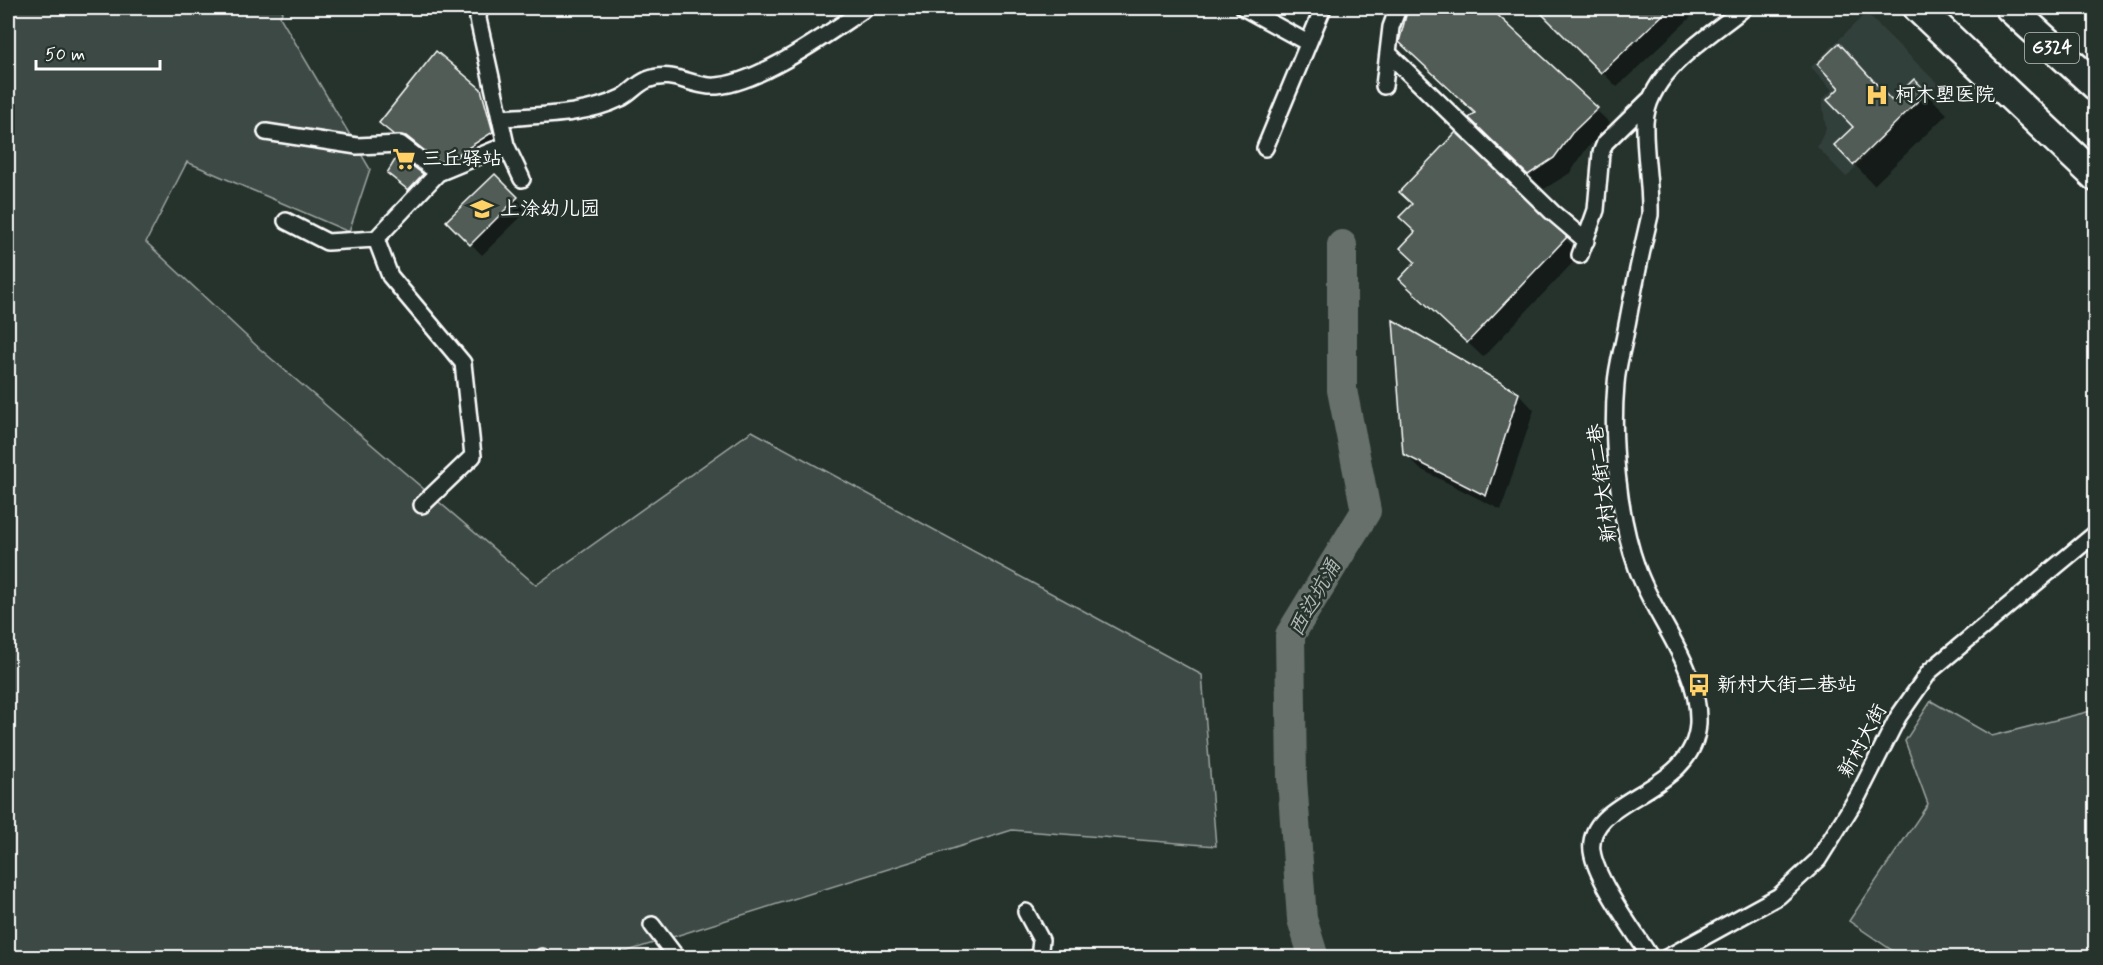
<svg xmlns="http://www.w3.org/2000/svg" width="2103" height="965" viewBox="0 0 2103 965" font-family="Mynerve,'LXGW WenKai TC',sans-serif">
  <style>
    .built { fill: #333f3a }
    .green { fill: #3e4944; stroke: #9ea4a2; stroke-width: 1.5 }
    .shadow { fill: #0007 }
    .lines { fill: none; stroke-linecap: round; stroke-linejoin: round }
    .river { stroke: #67706c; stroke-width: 30 }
    .building { fill: #515c57; stroke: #fff; stroke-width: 1.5 }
    .street-casing { stroke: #fff; stroke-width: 20 }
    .highway-casing { stroke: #fff; stroke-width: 33 }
    .street { stroke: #26332d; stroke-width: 15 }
    .highway { stroke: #26332d; stroke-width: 28 }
    .labels { text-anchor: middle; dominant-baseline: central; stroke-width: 5; stroke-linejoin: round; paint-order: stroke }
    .shield { fill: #26332d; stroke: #bec2c0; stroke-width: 1.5 }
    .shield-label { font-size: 18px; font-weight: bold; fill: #fff }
    .poi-label { font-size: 20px; fill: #fff; stroke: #26332d; text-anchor: start }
    .street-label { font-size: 20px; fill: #fff; stroke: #26332d }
    .water-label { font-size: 21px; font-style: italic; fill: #b3b8b6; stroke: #26332d }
  </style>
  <rect width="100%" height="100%" fill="#26332d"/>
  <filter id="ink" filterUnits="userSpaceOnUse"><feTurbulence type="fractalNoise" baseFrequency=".0167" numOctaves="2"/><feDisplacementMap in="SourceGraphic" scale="12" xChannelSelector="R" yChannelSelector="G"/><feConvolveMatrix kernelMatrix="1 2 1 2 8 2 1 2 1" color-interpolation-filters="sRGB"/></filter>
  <g filter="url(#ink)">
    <!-- built -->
    <path class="built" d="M1866 13 1938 84 1846 177 1817 147 1826 129 1822 100 1832 90 1811 67Z"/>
    <!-- green -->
    <path class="green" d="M8 8H284L280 17 370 169 349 232 187 162 146 242 260 349 536 585 752 431 1202 675 1216 846 1012 830 609 957H8Z
      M1931 701 1992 736 2095 710V957H1902L1849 921 1928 804 1905 741Z"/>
    <!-- shadow -->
    <path class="shadow" d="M1408 8H1488L1612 125 1587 148 1570 173 1544 189 1471 118 1476 113Z
      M1538 8H1682L1691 17 1617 87Z
      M1914 81 1947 114 1874 185 1836 145 1893 102Z
      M480 90 494 104 506 146 454 174 421 149 409 147 381 123Z
      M1456 135 1581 254 1483 357 1416 294 1417 232 1414 204Z
      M422 175 429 182 416 197 397 181Z
      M494 176 528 210 482 255 448 221Z
      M1519 394 1534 410 1501 510 1420 469 1405 454Z"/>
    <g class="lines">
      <!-- river -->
      <path class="river" d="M1314 958 1302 919 1292 779 1290 635 1366 511 1342 390V245"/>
    </g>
    <!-- building -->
    <path class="building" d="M1408 8H1490L1598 108 1572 133 1554 158 1528 175 1469 118 1475 113 1399 42Z
      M1536 8H1670L1601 73Z
      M1839 43 1892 101 1914 79 1927 92 1853 165 1834 145 1853 127 1827 100 1839 88 1817 64Z
      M436 51 481 89 493 132 457 155 439 162 406 136 394 135 379 123Z
      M1456 132 1567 237 1467 343 1399 279 1415 262 1400 248 1415 232 1399 217 1412 204 1399 192Z
      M398 155 423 174 408 190 387 173Z
      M495 174 518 197 470 245 446 221Z
      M1393 320 1519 393 1486 496 1403 454Z"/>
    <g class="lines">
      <!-- street casing -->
      <g class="street-casing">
        <path id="street" d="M479 8 478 19 506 145 522 179
          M1244 8 1308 43
          M1388 53 1552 212 1586 241
          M1384 86 1391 27 1398 8
          M500 118C540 115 584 116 621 98 630 94 637 84 647 80 670 70 687 84 709 86 752 89 830 32 866 8
          M266 132 357 146 400 144 438 173 506 145
          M1265 148 1323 8
          M286 221 327 242 376 239 438 173
          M376 239 390 276 463 363 473 456 422 505
          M1580 255 1596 210 1601 153 1605 143 1649 100
          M1026 912 1041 940 1039 958
          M652 925 677 958
          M542 957V958
          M1651 958C1634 931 1596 880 1592 851 1585 796 1695 795 1698 723 1700 666 1654 618 1637 568 1618 515 1611 440 1616 384 1617 366 1623 348 1626 330 1633 292 1641 253 1650 215 1651 184 1644 154 1645 123 1648 71 1708 38 1744 8
          M1666 958 1779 896 1818 860 1858 796 1898 717 1930 671 2096 533"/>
      </g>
      <!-- highway casing -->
      <g class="highway-casing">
        <path id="highway" d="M1918 8 2096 177
          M2010 8 2096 86"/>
      </g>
      <!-- street -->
      <use href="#street" class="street"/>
      <!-- highway -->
      <use href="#highway" class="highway"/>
    </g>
  </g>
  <!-- icons -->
  <defs>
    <g id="hospital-bare" transform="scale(1.8)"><path d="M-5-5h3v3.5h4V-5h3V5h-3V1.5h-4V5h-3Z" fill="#ffd166" stroke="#26332d" stroke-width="2.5" paint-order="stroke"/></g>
    <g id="supermarket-bare" transform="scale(1.8)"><path d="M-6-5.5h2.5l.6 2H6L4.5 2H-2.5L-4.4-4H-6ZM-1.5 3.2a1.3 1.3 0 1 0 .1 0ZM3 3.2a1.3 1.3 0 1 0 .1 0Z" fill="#ffd166" stroke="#26332d" stroke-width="2.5" paint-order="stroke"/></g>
    <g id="school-bare" transform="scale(1.8)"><path d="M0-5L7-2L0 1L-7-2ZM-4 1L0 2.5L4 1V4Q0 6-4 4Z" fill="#ffd166" stroke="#26332d" stroke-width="2.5" paint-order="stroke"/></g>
    <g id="bus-bare" transform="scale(1.8)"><path d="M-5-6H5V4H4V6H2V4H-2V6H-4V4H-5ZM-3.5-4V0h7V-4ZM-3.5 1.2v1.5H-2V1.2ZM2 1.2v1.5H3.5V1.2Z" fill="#ffd166" stroke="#26332d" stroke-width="2.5" paint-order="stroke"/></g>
  </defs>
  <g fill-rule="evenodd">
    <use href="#hospital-bare" x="1877" y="95"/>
    <use href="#supermarket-bare" x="404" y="159"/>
    <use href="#school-bare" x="482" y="209"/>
    <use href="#bus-bare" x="1699" y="685"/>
  </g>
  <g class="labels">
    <!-- shield labels -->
    <rect class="shield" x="2025" y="33" width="54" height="30" rx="4.5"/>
    <g class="shield-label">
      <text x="2052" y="48">G324</text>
    </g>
    <!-- poi labels -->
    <g class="poi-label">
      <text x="1895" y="95">柯木塱医院</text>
      <text x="422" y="159">三丘驿站</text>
      <text x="500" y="209">上涂幼儿园</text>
      <text x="1717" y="685">新村大街二巷站</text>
    </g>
    <!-- street labels -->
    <g class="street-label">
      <text transform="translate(1603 483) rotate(-97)">新村大街二巷</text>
      <text transform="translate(1863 741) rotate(-62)">新村大街</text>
    </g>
    <!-- water labels -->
    <g class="water-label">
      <text transform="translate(1315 598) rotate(-61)">西边坑涌</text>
    </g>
  </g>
  <!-- margin -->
  <rect width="2103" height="965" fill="none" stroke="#26332d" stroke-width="30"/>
  <rect x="15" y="15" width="2073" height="935" fill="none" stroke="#fff" stroke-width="2" filter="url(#ink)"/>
  <!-- scale -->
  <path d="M36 60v9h124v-9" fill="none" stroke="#ffffff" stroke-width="3"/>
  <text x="45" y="60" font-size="18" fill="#ffffff" stroke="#26332d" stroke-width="4.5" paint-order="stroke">50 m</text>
</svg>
